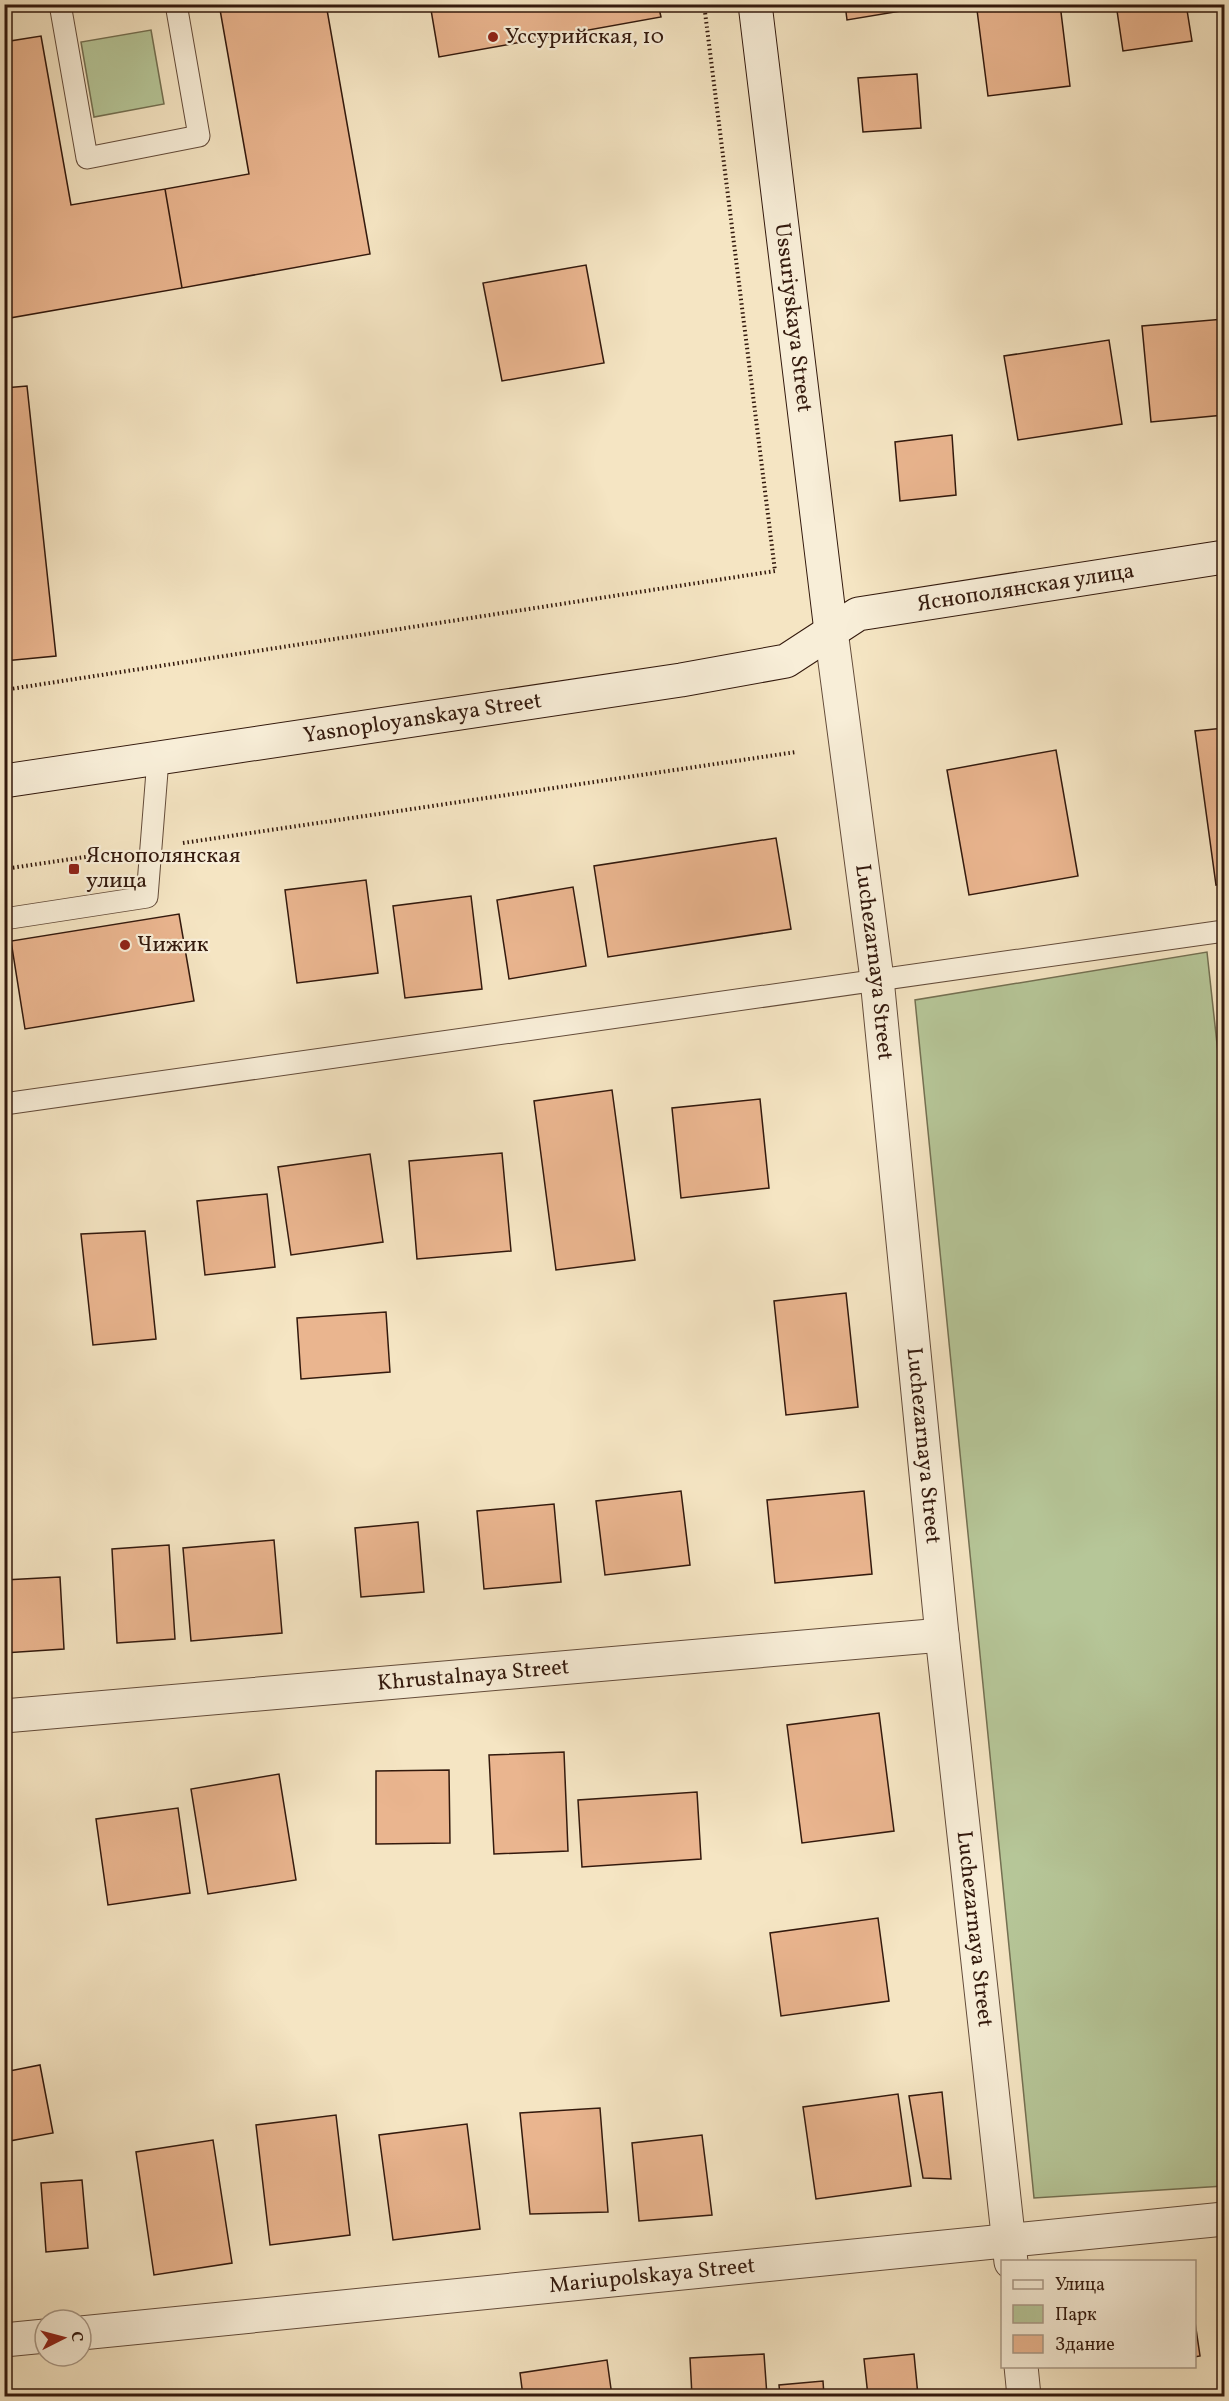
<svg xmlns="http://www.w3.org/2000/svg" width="1229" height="2401" viewBox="0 0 1229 2401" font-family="Vollkorn,serif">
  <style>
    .green { fill: #b6c698; stroke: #747052; stroke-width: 1.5 }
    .building { fill: #eab58f; stroke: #33190d; stroke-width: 1.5 }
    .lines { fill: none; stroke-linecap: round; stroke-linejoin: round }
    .lane-casing { stroke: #644c3a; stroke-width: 23 }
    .street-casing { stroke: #644c3a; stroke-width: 35 }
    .secondary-casing { stroke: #33190d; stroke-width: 35 }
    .path { stroke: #33190d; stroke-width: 4; stroke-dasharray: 1.5 3; stroke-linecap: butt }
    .lane { stroke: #f8eed8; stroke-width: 21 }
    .street { stroke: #f8eed8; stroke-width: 33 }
    .secondary { stroke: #f8eed8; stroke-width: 33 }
    .poi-dot { fill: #8f2418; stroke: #f8eed8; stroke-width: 2 }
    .labels { text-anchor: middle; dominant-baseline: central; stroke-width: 4.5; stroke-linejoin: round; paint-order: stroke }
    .poi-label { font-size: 22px; fill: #33190d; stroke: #f8eed8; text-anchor: start }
    .street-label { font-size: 22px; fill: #33190d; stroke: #f8eed8 }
  </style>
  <rect width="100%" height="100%" fill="#f5e5c3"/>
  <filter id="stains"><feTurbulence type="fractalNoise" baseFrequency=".00333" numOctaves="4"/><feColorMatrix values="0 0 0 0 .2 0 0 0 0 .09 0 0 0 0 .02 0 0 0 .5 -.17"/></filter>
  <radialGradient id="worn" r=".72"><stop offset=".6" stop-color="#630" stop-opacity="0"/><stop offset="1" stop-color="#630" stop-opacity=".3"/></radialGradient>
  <!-- green -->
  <path class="green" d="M151 30 164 104 94 117 81 42Z
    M1207 952 1224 1108V2186L1034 2198 915 1000Z"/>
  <!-- building -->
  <path class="building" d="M219 4H326L370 254 182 288 165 189 249 174Z
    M430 4H658L661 17 439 57Z
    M845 4H943L847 20Z
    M1019 4H1060L1070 86 988 96 977 10Z
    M1116 4H1186L1192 41 1123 51Z
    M41 36 71 205 165 189 182 288 4 319V42Z
    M917 74 921 128 863 132 858 78Z
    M586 265 604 363 502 381 483 283Z
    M1224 319V415L1151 422 1142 326Z
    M1109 340 1122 424 1018 440 1004 356Z
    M27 386 56 656 4 661V388Z
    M952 435 956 495 900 501 895 442Z
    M1224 728V883L1216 885 1195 731Z
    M1056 750 1078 876 969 895 947 770Z
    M776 838 791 929 608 957 594 866Z
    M366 880 378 973 297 983 285 890Z
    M573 887 586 966 509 979 497 900Z
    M471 896 482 989 405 998 393 906Z
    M179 914 194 1001 25 1029 11 941Z
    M612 1090 635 1260 556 1270 534 1101Z
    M760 1099 769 1188 681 1198 672 1108Z
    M502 1153 511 1251 417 1259 409 1161Z
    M370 1154 383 1242 291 1255 278 1167Z
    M267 1194 275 1267 205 1275 197 1201Z
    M145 1231 156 1339 93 1345 81 1234Z
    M4 1242 11 1301 4 1302Z
    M846 1293 858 1407 786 1415 774 1301Z
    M386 1312 390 1372 301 1379 297 1318Z
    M681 1491 690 1565 605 1575 596 1501Z
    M864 1491 872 1574 775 1583 767 1500Z
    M554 1504 561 1582 484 1589 477 1511Z
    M418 1522 424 1592 361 1597 355 1528Z
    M274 1540 282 1633 191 1641 183 1548Z
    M169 1545 175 1639 117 1643 112 1549Z
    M60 1577 64 1649 4 1653V1580Z
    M879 1713 894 1831 802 1843 787 1725Z
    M564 1752 568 1851 494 1854 489 1755Z
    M449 1770 450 1843 376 1844V1771Z
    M279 1774 296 1880 208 1894 191 1789Z
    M697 1792 701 1859 582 1867 578 1800Z
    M178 1808 190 1893 108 1905 96 1819Z
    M878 1918 889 2001 781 2016 770 1933Z
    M40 2065 53 2133 4 2142V2072Z
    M942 2092 951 2179 923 2178 909 2096Z
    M898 2094 911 2186 816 2199 803 2107Z
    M600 2108 608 2212 530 2214 520 2113Z
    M336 2115 350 2235 270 2245 256 2125Z
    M467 2124 480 2229 393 2240 379 2135Z
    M702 2135 712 2215 639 2221 632 2143Z
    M213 2140 232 2263 154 2275 136 2152Z
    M82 2180 88 2248 46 2252 41 2183Z
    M1194 2315 1200 2356 1194 2357Z
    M764 2354 767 2396H692L690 2358Z
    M914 2354 918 2396H868L864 2359Z
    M607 2360 612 2396H523L520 2373Z
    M823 2381 824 2396H780L779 2385Z"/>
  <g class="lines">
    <!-- lane casing -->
    <g class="lane-casing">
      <path id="lane" d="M60 4 87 158 199 136 176 4
        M4 919 147 897 158 759
        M4 1104 1224 931"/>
    </g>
    <!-- street casing -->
    <g class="street-casing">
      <g id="street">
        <path id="s1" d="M831 631 877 979 942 1635 1011 2262"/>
        <path id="s2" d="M4 1716 942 1635"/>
        <path id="s3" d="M81 2333 1224 2219"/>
        <path d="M4 2340 45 2336"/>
        <path d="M1021 2366 1024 2396"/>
      </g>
    </g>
    <!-- secondary casing -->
    <g class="secondary-casing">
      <g id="secondary">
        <path id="s4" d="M755 4 831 631"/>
        <path id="s5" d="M4 781 681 680 786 661 858 614 1224 557"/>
      </g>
    </g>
    <!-- path -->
    <path class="path" d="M4 690 775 571 704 4
      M183 843 796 752
      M4 869 119 852"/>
    <!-- lane -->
    <use href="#lane" class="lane"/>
    <!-- street -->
    <use href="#street" class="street"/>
    <!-- secondary -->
    <use href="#secondary" class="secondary"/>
  </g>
  <!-- markers -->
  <g class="poi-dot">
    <circle cx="493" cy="37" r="6"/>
    <rect x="68" y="863" width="12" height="12" rx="3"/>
    <circle cx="125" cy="945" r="6"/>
  </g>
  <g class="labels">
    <!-- poi labels -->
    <g class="poi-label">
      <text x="505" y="37">Уссурийская, 10</text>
      <text x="86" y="856">Яснополянская<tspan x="86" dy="25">улица</tspan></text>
      <text x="137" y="945">Чижик</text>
    </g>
    <!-- street labels -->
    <g class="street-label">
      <text stroke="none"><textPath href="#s4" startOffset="316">Ussuriyskaya Street</textPath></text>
      <text stroke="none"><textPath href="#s5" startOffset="1047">Яснополянская улица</textPath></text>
      <text stroke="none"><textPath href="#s5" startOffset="423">Yasnoployanskaya Street</textPath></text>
      <text stroke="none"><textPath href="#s1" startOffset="334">Luchezarnaya Street</textPath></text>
      <text stroke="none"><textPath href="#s1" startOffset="820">Luchezarnaya Street</textPath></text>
      <text stroke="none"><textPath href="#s2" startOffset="471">Khrustalnaya Street</textPath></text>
      <text stroke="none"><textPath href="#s1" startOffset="1306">Luchezarnaya Street</textPath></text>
      <text stroke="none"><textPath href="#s3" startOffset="574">Mariupolskaya Street</textPath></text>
    </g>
  </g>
  <!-- margin -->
  <rect width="1229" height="2401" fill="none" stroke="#f5e5c3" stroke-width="24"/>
  <rect x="6" y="6" width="1217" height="2389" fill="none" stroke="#33190d" stroke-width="3"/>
  <rect x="12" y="12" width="1205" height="2377" fill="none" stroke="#33190d" stroke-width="1.5"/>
  <!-- legend -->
  <rect x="1001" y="2260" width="195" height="108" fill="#f8eed8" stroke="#a99987" stroke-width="1.5"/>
  <rect x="1013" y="2280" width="30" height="9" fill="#f8eed8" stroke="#a99987" stroke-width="1.5"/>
  <text x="1055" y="2290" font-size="18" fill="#33190d">Улица</text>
  <rect x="1013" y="2305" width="30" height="18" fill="#b6c698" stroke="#a99987" stroke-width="1.5"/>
  <text x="1055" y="2320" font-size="18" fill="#33190d">Парк</text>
  <rect x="1013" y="2335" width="30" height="18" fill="#eab58f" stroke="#a99987" stroke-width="1.5"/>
  <text x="1055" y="2350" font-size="18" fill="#33190d">Здание</text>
  <!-- north arrow -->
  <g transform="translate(63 2338) rotate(84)"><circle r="28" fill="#f8eed8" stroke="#a99987" stroke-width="1.5"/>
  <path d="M0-4.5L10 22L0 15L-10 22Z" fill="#8f2418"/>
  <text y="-9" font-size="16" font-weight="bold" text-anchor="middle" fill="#33190d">С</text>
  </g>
  <rect width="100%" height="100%" filter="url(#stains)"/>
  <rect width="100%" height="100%" fill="url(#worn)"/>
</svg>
